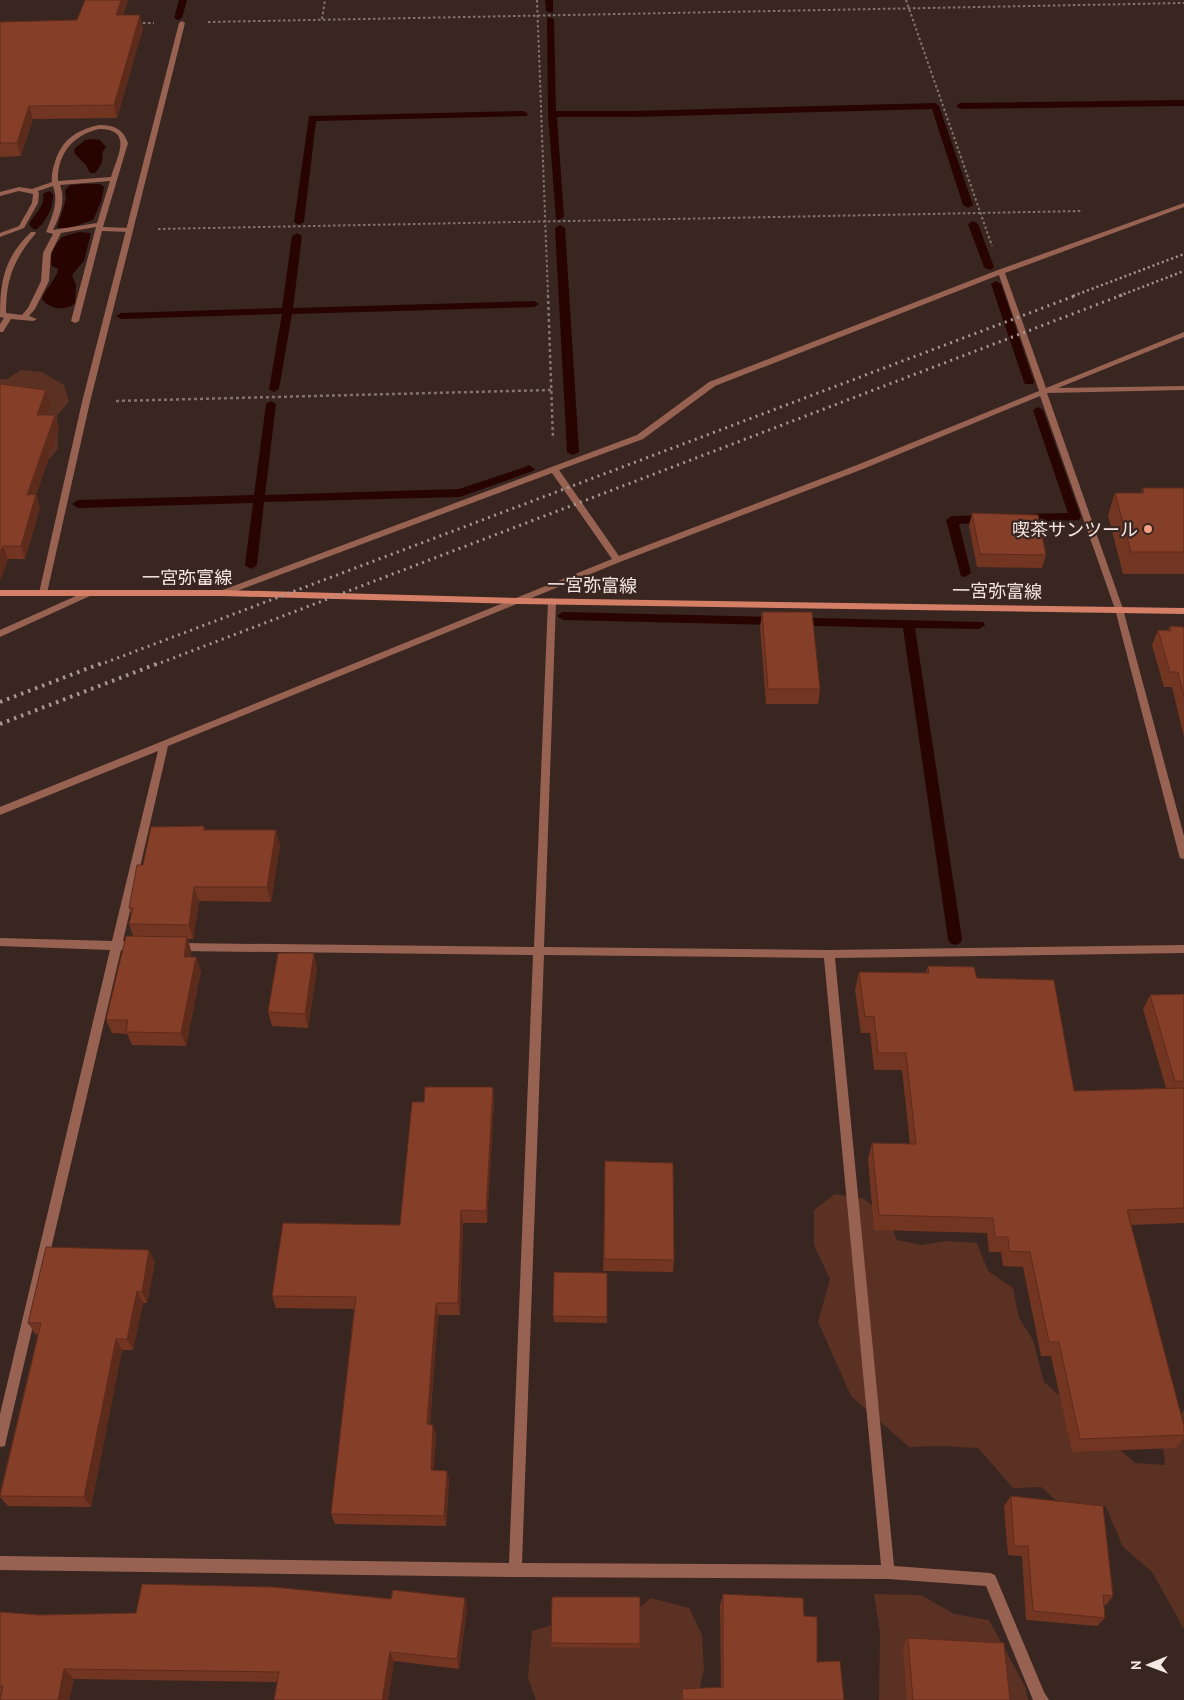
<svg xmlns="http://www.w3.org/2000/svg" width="1184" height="1700" viewBox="0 0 1184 1700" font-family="'PT Sans','Noto Sans JP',sans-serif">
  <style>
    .green { fill: #5b3124 }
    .water { fill: #270400 }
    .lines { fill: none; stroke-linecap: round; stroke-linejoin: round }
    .stream { fill: #270400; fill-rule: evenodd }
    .path-far1 { stroke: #84746f; stroke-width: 2; stroke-dasharray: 2.5 2.5; stroke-linecap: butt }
    .path { stroke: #84746f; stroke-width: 2.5; stroke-dasharray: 3 3; stroke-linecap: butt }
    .lane { fill: #976252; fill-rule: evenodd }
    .street { fill: #976252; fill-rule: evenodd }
    .secondary { fill: #d47f66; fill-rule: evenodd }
    .rail-far2 { stroke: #a79792; stroke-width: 2.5; stroke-dasharray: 2 3; stroke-linecap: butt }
    .rail-far1 { stroke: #a79792; stroke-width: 3; stroke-dasharray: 2 4.5; stroke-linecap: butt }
    .rail { stroke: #a79792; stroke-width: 4; stroke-dasharray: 2.5 5; stroke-linecap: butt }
    .wall { fill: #723522 }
    .shaded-wall { fill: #5d2b1c }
    .building { fill: #853e28; stroke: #5d2b1c }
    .poi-dot { fill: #f39f85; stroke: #392620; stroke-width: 2 }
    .labels { text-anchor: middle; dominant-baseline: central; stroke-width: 4.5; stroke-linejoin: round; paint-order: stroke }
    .poi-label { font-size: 18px; fill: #f5e8e4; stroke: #392620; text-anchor: end }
    .street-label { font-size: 18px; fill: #f5e8e4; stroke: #392620 }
  </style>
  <rect width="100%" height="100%" fill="#392620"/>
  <!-- green -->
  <path class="green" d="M21 370 42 372 64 385 69 402 57 415 58 449 33 477 0 476V379H7Z
    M835 1194 864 1199 888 1218 897 1240 921 1245 947 1241 977 1243 988 1271 1013 1288 1019 1318 1033 1340 1044 1382 1135 1463 1165 1465 1162 1438 1184 1410V1629L1152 1572 1123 1547 1106 1507 1061 1505 1041 1487 1013 1488 978 1448 939 1446 909 1447 851 1396 818 1322 830 1279 814 1245V1210Z
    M874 1594 921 1595 954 1614 989 1620 1025 1686 1028 1700H879L880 1632Z
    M651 1598 689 1608 702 1635 704 1669 697 1700H536L528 1678 532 1631 579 1617 620 1623Z"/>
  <!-- water -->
  <path class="water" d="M93 139 100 140 106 147 102 153C104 161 100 167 95 173H90L86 165 75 154 74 149 85 140Z
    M84 184H100L104 187 101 202 93 220 70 228H57L66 199 65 190 70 185Z
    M49 191 53 194C54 208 46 221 36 230L32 228 29 224C34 214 46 206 43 194Z
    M79 232 91 233 84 261 72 275 76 285 75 303C66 312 49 309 42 299 45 289 58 277 58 269L52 266C48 256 55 245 62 237Z"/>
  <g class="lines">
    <!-- stream -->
    <path class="stream" d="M179 0H187L182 18 178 20 174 18Z
      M545 0H553V13L546 11Z
      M547 17 554 19 556 111H632L935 103 939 106 973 205 968 208 963 205 932 109 632 117H557L564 217 559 220 556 219 548 114Z
      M1184 100V106L960 109 956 106 960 103Z
      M524 111 528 114 527 116 316 121 304 222 299 225 294 222 309 116Z
      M973 221 978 224 994 267 992 269 989 270 984 267 968 224Z
      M560 225 565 228 579 452 573 455 567 452 555 228Z
      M297 233 302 236 293 308 534 301 539 304 534 307 292 314 279 389 274 392 269 389 282 314 121 319 116 316 121 313 282 308 292 236Z
      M996 281 1001 284 1034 382 1033 384H1025L1024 382 991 284Z
      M271 401 276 404 265 495 459 489 525 467 529 465 535 469 533 471 460 497 264 502 257 565 251 569 245 565 253 503 78 508 72 504 78 500 254 495 266 404Z
      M1038 407 1043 410 1081 517 1079 520 1021 522 1015 518 1021 514 1068 513 1033 410Z
      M990 515 996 519 994 522 959 524 971 573 965 577 961 576 946 520 952 516Z
      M563 612 983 622 985 625 979 629 915 628 962 939 960 943 955 945 950 943 948 939 903 628 563 620 557 616Z"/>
    <!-- path-far1 -->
    <path class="path-far1" d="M537 0 548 296
      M906 0 992 246
      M322 19 325 0
      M208 22 1184 3
      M138 23H154
      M158 229 1082 211"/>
    <!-- path -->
    <path class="path" d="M548 295 553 439
      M116 401 551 390"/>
    <!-- lane -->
    <path class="lane" d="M99 125C114 125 123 129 128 143L103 227 130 228 133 230 130 232 102 231 79 321 75 323 71 321 96 227 61 233 51 253 49 281 35 309 29 316 37 319 33 321 11 319 3 332H0V324L4 318 0 317C0 281 4 258 31 232H35L36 233C14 259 6 278 6 313L22 315 28 308 41 281 43 253 53 234 46 232C52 217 59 202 53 186L38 191 39 193 38 203 24 228 0 237V233L19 226 32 203 33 194 19 191 0 196V192L19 187 32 189 52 182C51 175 53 168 55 162 62 139 77 130 99 125ZM99 129C134 129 117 157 111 177L58 181C57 154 73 135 99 129ZM110 181 97 223 53 230C60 215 66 201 60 185Z"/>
    <!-- street -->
    <path class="street" d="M182 21 185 23 90 402 47 593 43 596 39 593 82 402 179 23Z
      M1184 203V207L1005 273 1046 388 1184 332V337L1058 388 1184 386V390L1047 393 1123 609 1184 836V859L1180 858 1179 855 1115 609 1040 396 863 469 620 562 168 746 123 941 140 943 141 946 140 949 121 950 6 1441 5 1446 0 1447V1414L110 950 0 946V938L112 941 158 751 0 815V807L612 559 552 473 226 595H220L219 593 220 591 637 435 709 382 998 270ZM999 275 1039 391 857 465 619 556 559 470 643 439 715 386Z
      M87 591 90 592 91 594 90 596 0 637V630Z
      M552 598 556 601 544 947 829 950 1184 945V953L835 958 894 1566 990 1573 995 1575 1044 1692 1049 1700H1033L986 1586 888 1579 515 1577 0 1570V1556L509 1563 533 955 178 951 174 950 173 947 174 944 178 943 534 947 548 601ZM544 955 824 958 881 1565 522 1563Z"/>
    <!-- secondary -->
    <path class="secondary" d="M0 590H223L519 598 1184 608V614L519 604 223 596H0Z"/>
    <!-- rail-far2 -->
    <path class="rail-far2" d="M1073 296 1184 254
      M1119 296 1184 271"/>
    <!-- rail-far1 -->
    <path class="rail-far1" d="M99 665 1077 295
      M155 665 1122 295"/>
    <!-- rail -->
    <path class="rail" d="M0 702 102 663
      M0 724 159 663"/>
  </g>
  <!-- wall -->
  <path class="wall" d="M85 0H128L123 15 143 28 117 118 33 119 21 156 0 157V22L77 20Z
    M0 384 51 403 46 415H55L59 428 36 495 40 508 25 559H8L0 580Z
    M1143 488H1184V574H1123L1108 515 1115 493H1141Z
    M972 513 1046 555 1042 568 977 567 969 526Z
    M762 612 820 689 818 704H766L760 627Z
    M1170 626 1184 627V737L1172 687H1164L1152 645 1158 630H1168Z
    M204 826 205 830 280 845 271 902 199 901 193 939H188L191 951V957H196L201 971 186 1046 132 1045 127 1034 112 1033 106 1020 133 936 129 924 131 914 129 908 143 865Z
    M928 966 977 978 1074 1091 1166 1088 1143 1009 1150 995 1184 994V1223L1131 1225 1184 1426V1438L1176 1448 1072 1452 1051 1356H1041L1023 1267 1003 1266 1001 1252H989L987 1233 874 1230 868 1159 872 1143 910 1144 902 1070H874L870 1033H861L855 990 859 972 926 973Z
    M317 968 308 1028 272 1026 268 1012Z
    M493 1087 494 1101 487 1223H463L460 1315H438L430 1425H433L436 1436 433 1470 447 1471 449 1481 446 1526 335 1524 331 1514 354 1309 276 1308 272 1296 400 1225 424 1102Z
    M605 1161 674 1260 673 1272 603 1271Z
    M155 1262 147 1303H143L133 1350H122L91 1507 8 1506 0 1497V1493L38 1334H35L28 1323Z
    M607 1273V1323L554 1322 553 1316Z
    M1011 1496 1113 1596 1106 1605H1104L1105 1618 1097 1626 1026 1620 1022 1556 1008 1555 1004 1506Z
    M723 1594 804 1616 817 1662 844 1700H681L682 1689 721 1687 720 1605Z
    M467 1608 459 1669 394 1661 388 1700H274L278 1682 74 1679 69 1700H0L1 1695H0V1612L40 1615Z
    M908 1638 1010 1700H907L903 1646Z
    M551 1643 640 1644V1648L551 1647Z"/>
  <!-- shaded-wall -->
  <path class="shaded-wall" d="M121 0H128L119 28 116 15Z
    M140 15 143 28 117 118 114 105Z
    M29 106 33 119 21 156 17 143Z
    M46 390 51 403 42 428 37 415Z
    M55 415 59 428 31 508 27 495Z
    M36 494 40 508 25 559 21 546Z
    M3 546 8 559 0 580V554Z
    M276 830 280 845 271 902 267 887Z
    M194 887 199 901 193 939 189 925Z
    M187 937 191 951 189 971 184 957Z
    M314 953 317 968 308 1028 305 1014Z
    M196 957 201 971 186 1046 181 1033Z
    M493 1087 494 1101 487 1223 486 1211Z
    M461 1210 463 1223 460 1315 458 1303Z
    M149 1250 155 1262 147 1303 142 1292Z
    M137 1291 143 1303 133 1350 127 1339Z
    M436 1303 438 1315 429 1435 427 1424Z
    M116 1339 122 1350 91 1507 84 1497Z
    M433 1425 436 1436 433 1480 431 1470Z
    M447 1471 449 1481 446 1526 444 1516Z
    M465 1598 467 1608 459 1669 457 1659Z
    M390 1652 394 1661 388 1700H382Z
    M64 1669 74 1679 69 1700H58Z"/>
  <!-- building -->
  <path class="building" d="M85 0H121L116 15H140L114 105 29 106 17 143H0V22L77 20Z
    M0 384 46 390 37 415H55L27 495 36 494 21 546H3L0 554Z
    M1143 488H1184V552H1131L1115 493H1144Z
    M972 513 1038 515 1046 555 980 554Z
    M762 612H812L820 689H768Z
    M1170 626 1184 627V698L1178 672H1170L1158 630 1171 631Z
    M204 826 203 830H276L267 887H194L189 925 129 924 133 908H129L137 865H143L151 827Z
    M126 936 187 937 184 957H196L181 1033 126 1032 128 1020H106Z
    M278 953H314L305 1014 268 1012Z
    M928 966 974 967 977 978 1054 980 1074 1091 1184 1088V1208L1127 1210 1184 1426V1435L1080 1439 1059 1342H1049L1030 1252 1009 1251 1008 1237H995L993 1218 879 1215 872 1143 916 1144 906 1053H878L874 1016 865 1017 859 972 929 973Z
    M1184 994V1081H1175L1150 995Z
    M425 1087H493L486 1211 461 1210 458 1303H436L427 1424 433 1425 431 1470 447 1471 444 1516 331 1514 356 1297 272 1296 283 1223 400 1225 412 1102H424Z
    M605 1161 673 1163 674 1260 604 1259Z
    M46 1247 149 1250 142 1292 137 1291 127 1339H116L84 1497 0 1496 41 1323H28Z
    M554 1272 607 1273V1317L553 1316Z
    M1011 1496 1103 1506 1113 1596 1103 1595 1105 1618 1033 1611 1028 1546H1014Z
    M142 1584 274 1587 391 1599 393 1590 465 1598 457 1659 390 1652 382 1700H274L279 1672 64 1669 58 1700H0L3 1686H0V1612L40 1615 136 1613Z
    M723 1594 803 1598 804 1616 817 1617V1662L840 1661 844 1700H683L682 1689 723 1687Z
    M552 1597H640V1644L551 1643Z
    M908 1638 1004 1643 1010 1700H913Z"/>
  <!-- markers -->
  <circle class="poi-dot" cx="1148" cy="529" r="5"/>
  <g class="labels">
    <!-- poi labels -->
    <g class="poi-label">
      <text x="1138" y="529">喫茶サンツール</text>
    </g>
    <!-- street labels -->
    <g class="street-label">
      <text x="187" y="577">一宮弥富線</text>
      <text transform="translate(592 585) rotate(1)">一宮弥富線</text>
      <text transform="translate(997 591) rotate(1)">一宮弥富線</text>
    </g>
  </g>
  <!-- north arrow -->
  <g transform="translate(1149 1665) rotate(269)" stroke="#392620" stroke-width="4" paint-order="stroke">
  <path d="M0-4L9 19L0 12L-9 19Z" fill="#f5e8e4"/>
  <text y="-8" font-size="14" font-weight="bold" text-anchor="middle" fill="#f5e8e4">N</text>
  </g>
</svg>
